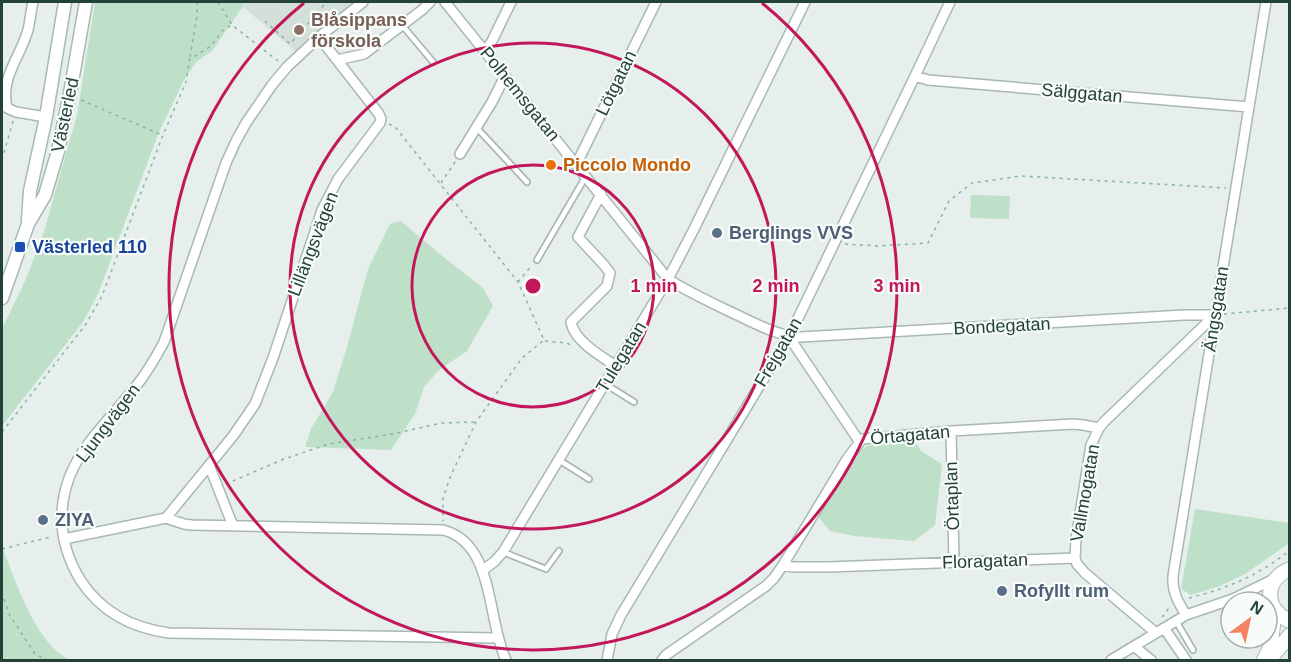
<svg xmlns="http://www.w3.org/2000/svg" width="1291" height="662" viewBox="0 0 1291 662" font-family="Helvetica,sans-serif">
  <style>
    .built { fill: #d4dfda }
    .green { fill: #bfe0c8 }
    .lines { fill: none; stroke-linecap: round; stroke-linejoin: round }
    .service-casing { stroke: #a8b8b2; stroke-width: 8 }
    .minor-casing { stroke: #a8b8b2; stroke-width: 12 }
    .tertiary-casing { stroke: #a8b8b2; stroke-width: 15 }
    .secondary-casing { stroke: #a4bbb3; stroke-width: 16 }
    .path { stroke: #86b3a5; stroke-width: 1.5; stroke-dasharray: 3 4.5; stroke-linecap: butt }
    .service { stroke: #fff; stroke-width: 4.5 }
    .minor { stroke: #fff; stroke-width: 9 }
    .tertiary { stroke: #fff; stroke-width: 12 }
    .secondary { stroke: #fff; stroke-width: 14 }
    .ring { fill: none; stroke: #c2185b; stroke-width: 3 }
    .education-dot { fill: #8d6e63; stroke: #f7fbf9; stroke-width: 2 }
    .food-dot { fill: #e8710a; stroke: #f7fbf9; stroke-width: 2 }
    .service-dot { fill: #5c6f8a; stroke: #f7fbf9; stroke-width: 2 }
    .transit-dot { fill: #1a4fb4; stroke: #f7fbf9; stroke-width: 2 }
    .labels { text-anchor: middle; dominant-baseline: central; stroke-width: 4.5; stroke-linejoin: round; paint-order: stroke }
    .education-label { font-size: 18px; font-weight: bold; fill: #785e54; stroke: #f7fbf9; text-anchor: start }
    .street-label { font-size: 18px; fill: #24423a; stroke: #f7fbf9 }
    .food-label { font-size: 18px; font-weight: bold; fill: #c56008; stroke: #f7fbf9; text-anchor: start }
    .service-label { font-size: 18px; font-weight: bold; fill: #4e5e75; stroke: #f7fbf9; text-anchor: start }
    .transit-label { font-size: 18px; font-weight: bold; fill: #164399; stroke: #f7fbf9; text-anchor: start }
    .centre { fill: #c2185b; stroke: #f7fbf9; stroke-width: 3 }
    .ring-label { font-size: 18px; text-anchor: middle; font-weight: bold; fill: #c2185b; stroke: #f7fbf9; stroke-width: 4.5; stroke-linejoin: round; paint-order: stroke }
  </style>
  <rect width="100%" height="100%" fill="#e6efeb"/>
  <!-- built -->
  <path class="built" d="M246 2H363L300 55 243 7Z"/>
  <!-- green -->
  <path class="green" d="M95 2H246L212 51 196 62 184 80 159 132 98 294 83 322 2 426V329L26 279 44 232 57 185 77 115Z
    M971 195 1010 196 1009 219 970 218Z
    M401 221 441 255 483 288 493 306 467 351 439 370 424 387 415 414 391 450 305 447 311 429 333 392 347 347 368 269 390 224Z
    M891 442 916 443 921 451 942 464 935 525 914 541 854 536 830 531 817 515 861 450 867 446Z
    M1195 509 1289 523V540L1288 544 1245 574 1220 586 1191 595 1181 589Z
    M2 546C14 578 37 647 71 660H2Z"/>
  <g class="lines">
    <!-- service casing -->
    <g class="service-casing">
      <path id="service" d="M402 25 433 62
        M476 127 527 182
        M537 260 586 176
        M605 384 634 402
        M559 460 589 479
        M503 552 546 569 559 551
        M1176 621 1193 650"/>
    </g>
    <!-- minor casing -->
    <g class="minor-casing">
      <path id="minor" d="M33 2C31 11 30 21 28 30 20 58 0 77 7 108L16 112 46 117
        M363 2 319 37 287 67 272 85 246 123 236 141 226 163 164 342C156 357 148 371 137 385 121 405 103 424 88 444 56 487 53 536 81 581 102 613 132 628 169 633L498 638
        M445 2 668 279C690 293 712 303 735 314 757 324 777 336 801 337L1184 315H1215
        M485 51 492 41 511 2
        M337 60 364 54 422 10 430 2
        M915 76 928 80 1249 107
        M460 154 492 102 505 76
        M576 165 656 2
        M601 194 578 237 604 265 610 273 607 286 571 322C574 341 602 357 616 366
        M789 337 859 441
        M951 431 954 562
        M209 465 233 526
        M166 518 233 436 255 404 273 358 322 210 338 179 380 123 381 119 379 114 319 37
        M64 539 166 518 184 524 192 525 443 530C495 543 487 621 506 660
        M1075 558 1076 539 1091 445 1099 428
        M783 565 792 567H828L1075 558 1077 564 1085 573 1156 633
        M483 570 494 562 503 552 668 279 694 229 805 2
        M1235 599 1270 600
        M1186 615C1178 602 1172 592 1173 576L1266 2
        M1164 628 1186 660
        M1135 647 1151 660
        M607 660 612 634 621 615 789 337 915 76 950 2
        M662 660 666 655 766 586 774 578 783 565 847 459 862 439 951 431 1073 424 1083 425 1099 428 1104 422 1215 315
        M1111 660 1186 615 1233 599 1276 578"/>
    </g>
    <!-- tertiary casing -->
    <g class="tertiary-casing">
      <path id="tertiary" d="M28 220 30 191 46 117 65 2
        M2 298 28 224 45 195 58 151 70 93 86 2"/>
    </g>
    <!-- secondary casing -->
    <g class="secondary-casing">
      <path id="secondary" d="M1290 569C1263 580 1264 610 1290 621
        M1264 660 1270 648 1275 611
        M1269 660 1290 635"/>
    </g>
    <!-- path -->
    <path class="path" d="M197 2V16L190 57 195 56 211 46 223 30 232 25
      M218 2 232 25 278 61
      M265 21 290 44 324 5
      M81 100 162 135
      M389 124 396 128 518 282 544 340 522 358 476 422 451 475 443 498V521
      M2 160 13 121
      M441 183 455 162
      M845 244 878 246 928 243 949 201 972 183 1021 176 1226 188
      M518 282 532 265
      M1224 314 1290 308
      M545 341 567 343 572 346
      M2 432 86 324 102 296 163 135 186 82 190 57
      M226 484 284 459 329 444 392 434 442 423 476 422
      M2 549 46 538H53
      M2 592 9 614 35 654 47 660
      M1189 598C1226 589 1260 575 1290 550
      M1162 617 1166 613 1169 607
      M1039 660H1079"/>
    <!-- service -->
    <use href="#service" class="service"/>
    <!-- minor -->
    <use href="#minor" class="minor"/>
    <!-- tertiary -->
    <use href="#tertiary" class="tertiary"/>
    <!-- secondary -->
    <use href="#secondary" class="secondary"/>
  </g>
  <!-- distance rings -->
  <g class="ring">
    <circle cx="533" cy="286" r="121"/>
    <circle cx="533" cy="286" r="243"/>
    <path d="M762 3A364 364 0 1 1 304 3"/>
  </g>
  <!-- markers -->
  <circle class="education-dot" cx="299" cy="30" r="6"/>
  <circle class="food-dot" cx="551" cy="165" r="6"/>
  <g class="service-dot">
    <circle cx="717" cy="233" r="6"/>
    <circle cx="43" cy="520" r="6"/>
    <circle cx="1002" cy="591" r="6"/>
  </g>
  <rect class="transit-dot" x="14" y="241" width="12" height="12" rx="3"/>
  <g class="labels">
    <!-- education labels -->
    <g class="education-label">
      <text x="311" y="20">Blåsippans<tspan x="311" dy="21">förskola</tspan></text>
    </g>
    <!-- street labels -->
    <g class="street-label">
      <text transform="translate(616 83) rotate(-64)">Lötgatan</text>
      <text transform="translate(1082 93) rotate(5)">Sälggatan</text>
      <text transform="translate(520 94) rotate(51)">Polhemsgatan</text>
      <text transform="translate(65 115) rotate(-78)">Västerled</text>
      <text transform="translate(313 244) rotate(-69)">Lillängsvägen</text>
      <text transform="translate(1216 309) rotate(-81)">Ängsgatan</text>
      <text transform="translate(1002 326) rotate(-3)">Bondegatan</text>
      <text transform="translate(778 352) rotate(-60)">Frejgatan</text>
      <text transform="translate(621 357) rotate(-59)">Tulegatan</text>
      <text transform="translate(108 423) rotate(-53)">Ljungvägen</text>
      <text transform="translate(910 435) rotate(-5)">Örtagatan</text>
      <text transform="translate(1085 493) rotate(-80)">Vallmogatan</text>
      <text transform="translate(952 496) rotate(-92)">Örtaplan</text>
      <text transform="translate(985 561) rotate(-2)">Floragatan</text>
    </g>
    <!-- food labels -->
    <g class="food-label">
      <text x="563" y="165">Piccolo Mondo</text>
    </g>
    <!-- service labels -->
    <g class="service-label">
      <text x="729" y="233">Berglings VVS</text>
      <text x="55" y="520">ZIYA</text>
      <text x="1014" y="591">Rofyllt rum</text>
    </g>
    <!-- transit labels -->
    <g class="transit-label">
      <text x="32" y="247">Västerled 110</text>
    </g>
  </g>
  <circle cx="533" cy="286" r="9" class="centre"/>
  <g class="ring-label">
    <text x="654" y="292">1 min</text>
    <text x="776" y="292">2 min</text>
    <text x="897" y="292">3 min</text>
  </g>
  <!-- border -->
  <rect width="1291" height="662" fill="none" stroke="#24423a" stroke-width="6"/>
  <!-- north arrow -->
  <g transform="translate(1249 620) rotate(33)"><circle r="28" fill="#f7fbf9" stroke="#a3b1ad" stroke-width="1.5"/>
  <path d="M0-4.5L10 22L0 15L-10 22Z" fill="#f4845f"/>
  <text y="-9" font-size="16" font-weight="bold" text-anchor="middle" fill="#24423a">N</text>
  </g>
</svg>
